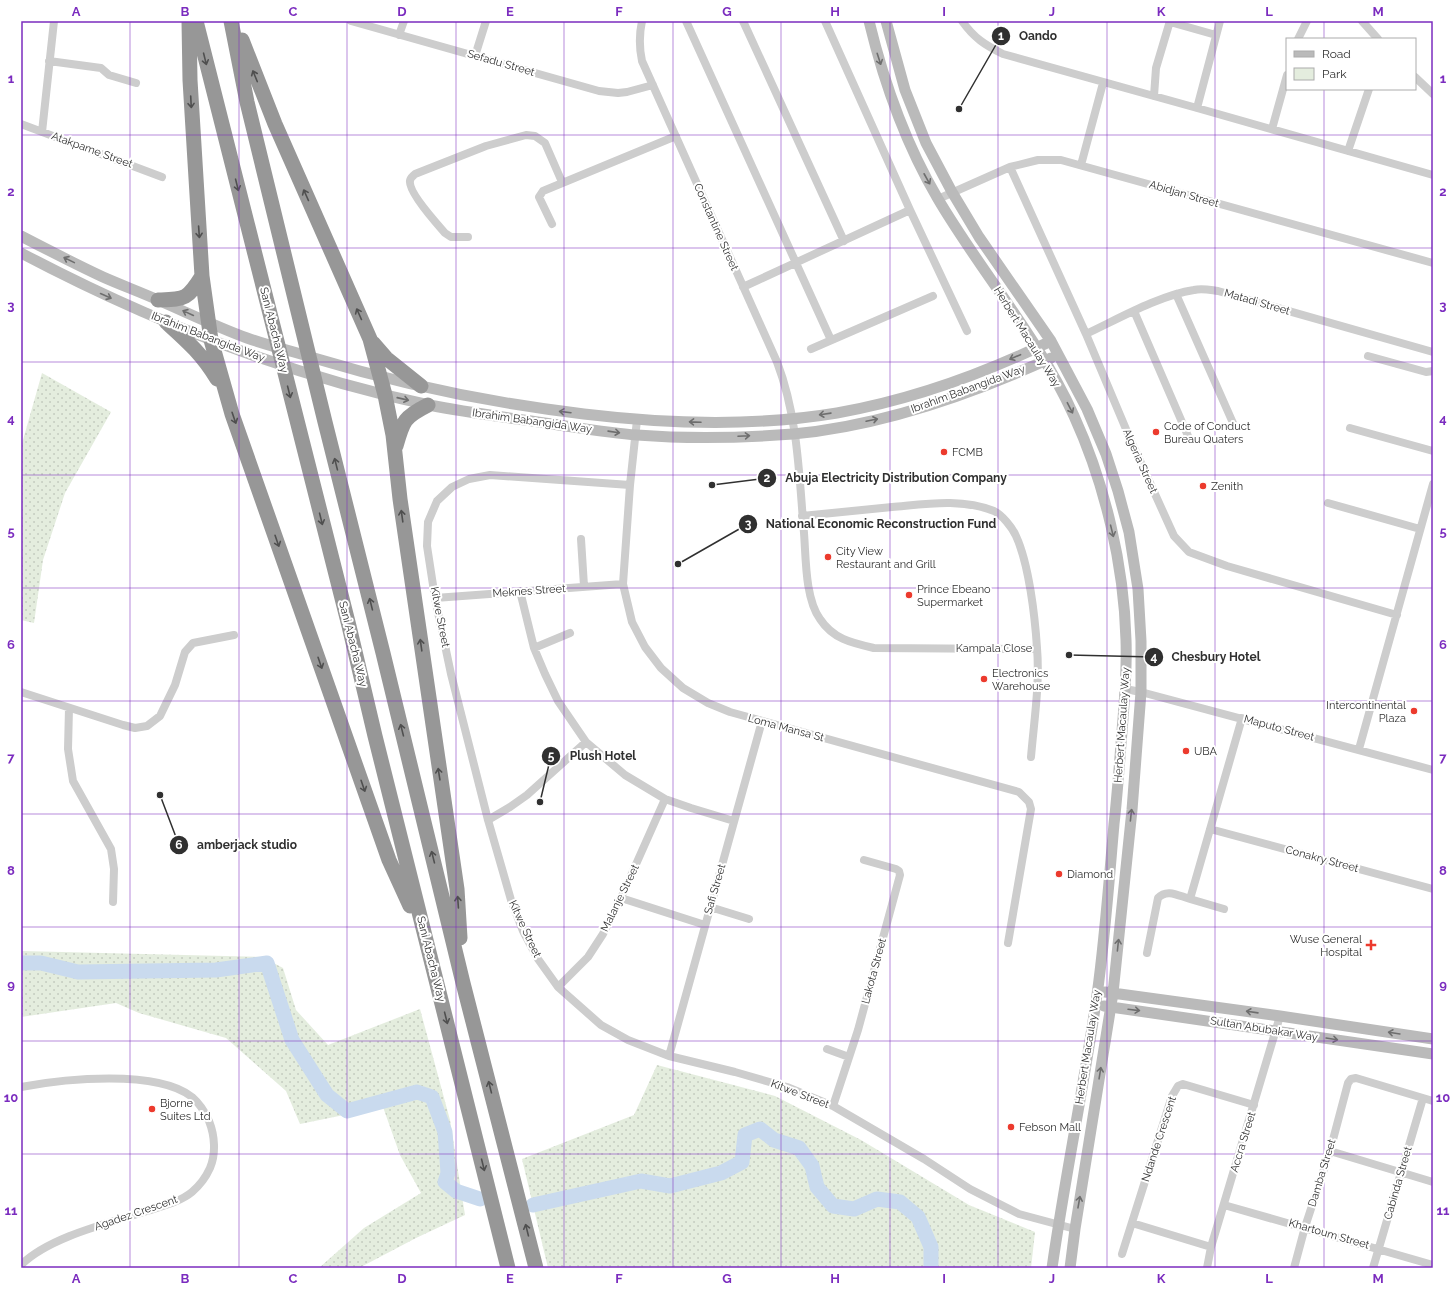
<svg xmlns="http://www.w3.org/2000/svg" width="1454" height="1289" viewBox="0 0 1454 1289" font-family="Raleway,sans-serif">
  <style>
    .green { fill: url(#green-dots) }
    .lines { fill: none; stroke-linecap: round; stroke-linejoin: round }
    .river { stroke: #c9daee; stroke-width: 15 }
    .minor { stroke: #cdcdcd; stroke-width: 8 }
    .secondary { stroke: #bababa; stroke-width: 11 }
    .motorway { stroke: #979797; stroke-width: 15 }
    .oneway { stroke: #4f4f4f }
    .oneway2 { stroke: #6e6e6e }
    .grid { fill: none; stroke: #7b2cbf; stroke-width: 1; stroke-opacity: 0.55 }
    .poi-dot { fill: #ec3a2d; stroke: #fff; stroke-width: 1.5 }
    .labels { text-anchor: middle; dominant-baseline: central; stroke-width: 4; stroke-linejoin: round; paint-order: stroke }
    .street-label { font-size: 11px; fill: #303030; stroke: #fff }
    .poi-label { font-size: 11px; fill: #303030; stroke: #fff; text-anchor: start }
    .leader { fill: none; stroke: #303030; stroke-width: 1.5 }
    .callout-dot { fill: #303030; stroke: #fff; stroke-width: 1.5 }
    .mark-label { font-size: 12px; text-anchor: middle; font-weight: bold; fill: #fff }
    .callout-label { font-size: 12px; text-anchor: middle; font-weight: bold; fill: #303030; stroke: #fff; stroke-width: 4; stroke-linejoin: round; paint-order: stroke }
    .neatline { fill: none; stroke: #7b2cbf; stroke-width: 1.5 }
    .grid-label { font-size: 13px; text-anchor: middle; font-weight: bold; fill: #7b2cbf }
  </style>
  <defs>
    <pattern id="green-dots" width="8" height="8" patternUnits="userSpaceOnUse"><rect width="8" height="8" fill="#e4edde"/><path d="M2 2h.1M6 6h.1" fill="none" stroke="#c4ccbf" stroke-width="1.8" stroke-linecap="round"/></pattern>
  </defs>
  <rect width="100%" height="100%" fill="#fff"/>
  <!-- green -->
  <path class="green" d="M42 373 111 412 65 493 43 560 34 623 21 620V447Z
    M21 951 262 957 283 968 296 1010 328 1045 420 1009 450 1120 465 1215 416 1238 359 1268H319L364 1228 421 1193 400 1155 383 1107 300 1124 286 1091 226 1038 139 1013 116 1003 21 1017Z
    M657 1065 775 1096 861 1140 969 1205 1035 1232 1031 1268H548L522 1159 634 1115Z"/>
  <g class="lines">
    <!-- river -->
    <path class="river" d="M21 963H41L78 972 216 970 267 963 292 1040 327 1095 347 1111 417 1092 432 1097 445 1132 448 1173 445 1182 456 1191 480 1199
      M533 1205 641 1181 670 1186 721 1173 742 1162 745 1135 760 1129 774 1140 799 1148 812 1166 817 1187 833 1206 854 1209 877 1199 900 1202 918 1217 931 1247V1268"/>
    <!-- minor -->
    <path class="minor" d="M351 21 599 91 618 93 627 92 653 85
      M642 21C639 35 639 47 642 61L777 362C798 417 799 475 804 533 806 558 805 598 820 619 833 639 852 643 874 648L1037 649
      M686 21 831 340
      M743 21 844 241
      M825 21 910 210 967 331
      M962 21C974 38 985 45 1003 54L1197 108 1433 175
      M1362 21 1378 39
      M1170 22 1216 35
      M399 35 404 21
      M1298 39 1307 21
      M475 56 486 21
      M49 61 101 68 109 75 136 83
      M1415 77 1433 94
      M1154 96 1156 68 1170 21
      M1197 108 1220 21
      M21 124 162 177
      M1272 129 1287 75
      M42 132 54 21
      M1348 151 1369 89
      M1081 165 1103 83
      M1010 167 1086 334 1131 441 1174 536 1189 552 1227 566 1397 615
      M938 199 1010 167 1038 160H1061L1433 263
      M552 224 539 197 543 191 676 136
      M468 237H451L445 233C437 224 408 192 410 181 410 178 413 176 415 174L486 146 526 135 535 136 545 143 562 182
      M743 287 910 210
      M1176 294 1233 423
      M1134 311 1188 436
      M1086 334C1118 319 1160 295 1194 290 1202 288 1210 290 1218 291L1433 352
      M811 349 933 296
      M1368 356 1426 372 1433 371
      M637 420 630 485 623 584 632 622 645 647 661 668 683 688 708 703 730 712 1019 792 1029 802 1031 809 1008 943
      M1350 428 1433 451
      M630 485 490 475 469 479 452 487 437 501 428 522 427 546 435 598 451 674 488 820 511 900 523 931 538 959 558 987 601 1025 628 1040 669 1056 735 1072 787 1087 833 1106 924 1159 970 1189 1019 1214 1075 1229
      M1328 503 1420 529
      M802 516C832 513 862 510 892 507 926 504 961 498 994 511 1002 515 1012 527 1016 536 1029 564 1035 617 1037 648 1040 684 1034 721 1031 757
      M581 539 584 586
      M520 591 534 648 545 674 558 701 586 742 625 775 665 799 691 808 734 821
      M435 598 623 584
      M534 648 570 633
      M1125 689 1141 692 1433 770
      M21 692 123 725 135 728 147 726 160 716 175 685 185 652 193 643 234 635
      M69 708 68 749 73 781 111 849 114 869 113 902
      M1359 749 1433 484
      M488 820 510 807 527 795 586 742
      M1210 829 1433 889
      M621 898 705 925
      M710 907 749 919
      M1224 909 1190 899 1242 718
      M1147 953 1158 898C1167 888 1179 896 1190 899
      M558 987 588 957 603 934 621 898 665 799
      M827 1049 849 1057
      M669 1056 762 721
      M21 1087C63 1079 157 1069 192 1097 200 1104 205 1112 209 1121 215 1136 216 1154 210 1168 206 1177 199 1186 192 1192 180 1202 162 1206 147 1211 109 1223 49 1237 21 1265
      M833 1106 858 1030 900 875 899 871 896 869 864 860
      M1330 1151 1433 1182
      M1224 1205 1433 1265
      M1132 1223 1211 1247
      M1122 1254 1172 1096 1178 1086 1183 1084 1254 1105
      M1207 1268 1211 1247 1280 1016
      M1294 1268 1305 1227 1330 1151 1348 1083 1351 1079 1356 1078 1433 1101
      M1373 1268 1423 1098"/>
    <!-- secondary -->
    <path class="secondary" d="M869 21C884 83 905 143 938 199 981 272 1039 338 1074 416 1105 484 1124 565 1126 640 1127 666 1125 693 1123 719 1120 754 1118 789 1114 824 1109 881 1105 938 1097 995 1084 1086 1065 1177 1052 1268
      M886 21 905 90 926 143 952 192 979 237 1051 341 1087 409 1106 454 1118 491 1129 532 1138 589 1141 641V692L1132 810 1113 993 1075 1229 1070 1268
      M21 236C48 250 75 264 103 277 121 285 140 292 158 300 188 313 217 327 247 338 269 346 292 351 314 358 403 385 492 403 584 414 667 424 753 427 837 413 911 400 983 374 1051 341
      M21 253C150 321 286 375 429 405 470 413 511 418 552 424 580 428 609 433 637 435 689 439 741 438 793 434 880 426 972 394 1051 358
      M1105 992 1280 1016 1433 1039
      M1104 1006 1433 1054"/>
    <!-- motorway -->
    <path class="motorway" d="M189 21 190 80 202 276 211 340 232 414 389 860 410 906
      M196 21 349 626 375 736 508 1268
      M231 21 247 102 325 422 383 653 463 983 536 1268
      M242 40 275 124 370 339 385 395 393 435 400 499 457 889 460 938
      M158 300C185 299 187 300 202 276
      M166 322C187 341 202 354 217 379
      M373 343 386 358 421 386
      M396 446C403 421 404 417 428 405"/>
  </g>
  <!-- one-way arrows -->
  <defs><path id="oneway-shaft" d="M-6 0H5M1.5-3L5.5 0L1.5 3" fill="none" stroke-width="1.6" stroke-linecap="round" stroke-linejoin="round"/></defs>
  <g class="oneway">
    <use href="#oneway-shaft" transform="translate(205 59) rotate(76)"/>
    <use href="#oneway-shaft" transform="translate(255 76) rotate(-112)"/>
    <use href="#oneway-shaft" transform="translate(191 102) rotate(87)"/>
    <use href="#oneway-shaft" transform="translate(237 185) rotate(76)"/>
    <use href="#oneway-shaft" transform="translate(306 195) rotate(-114)"/>
    <use href="#oneway-shaft" transform="translate(199 232) rotate(86)"/>
    <use href="#oneway-shaft" transform="translate(359 314) rotate(-114)"/>
    <use href="#oneway-shaft" transform="translate(289 392) rotate(76)"/>
    <use href="#oneway-shaft" transform="translate(234 418) rotate(71)"/>
    <use href="#oneway-shaft" transform="translate(336 464) rotate(-104)"/>
    <use href="#oneway-shaft" transform="translate(402 516) rotate(-98)"/>
    <use href="#oneway-shaft" transform="translate(321 519) rotate(76)"/>
    <use href="#oneway-shaft" transform="translate(277 541) rotate(71)"/>
    <use href="#oneway-shaft" transform="translate(371 604) rotate(-104)"/>
    <use href="#oneway-shaft" transform="translate(421 645) rotate(-98)"/>
    <use href="#oneway-shaft" transform="translate(320 663) rotate(71)"/>
    <use href="#oneway-shaft" transform="translate(402 730) rotate(-104)"/>
    <use href="#oneway-shaft" transform="translate(439 774) rotate(-99)"/>
    <use href="#oneway-shaft" transform="translate(363 786) rotate(71)"/>
    <use href="#oneway-shaft" transform="translate(433 857) rotate(-104)"/>
    <use href="#oneway-shaft" transform="translate(458 902) rotate(-94)"/>
    <use href="#oneway-shaft" transform="translate(446 1018) rotate(76)"/>
    <use href="#oneway-shaft" transform="translate(490 1087) rotate(-104)"/>
    <use href="#oneway-shaft" transform="translate(483 1165) rotate(76)"/>
    <use href="#oneway-shaft" transform="translate(527 1230) rotate(-104)"/>
  </g>
  <g class="oneway2">
    <use href="#oneway-shaft" transform="translate(879 59) rotate(72)"/>
    <use href="#oneway-shaft" transform="translate(927 179) rotate(61)"/>
    <use href="#oneway-shaft" transform="translate(69 260) rotate(-154)"/>
    <use href="#oneway-shaft" transform="translate(106 296) rotate(24)"/>
    <use href="#oneway-shaft" transform="translate(188 313) rotate(-155)"/>
    <use href="#oneway-shaft" transform="translate(1015 357) rotate(157)"/>
    <use href="#oneway-shaft" transform="translate(403 399) rotate(13)"/>
    <use href="#oneway-shaft" transform="translate(1070 408) rotate(63)"/>
    <use href="#oneway-shaft" transform="translate(565 412) rotate(-173)"/>
    <use href="#oneway-shaft" transform="translate(825 414) rotate(172)"/>
    <use href="#oneway-shaft" transform="translate(872 420) rotate(-12)"/>
    <use href="#oneway-shaft" transform="translate(695 422) rotate(-178)"/>
    <use href="#oneway-shaft" transform="translate(614 432) rotate(8)"/>
    <use href="#oneway-shaft" transform="translate(744 436) rotate(-3)"/>
    <use href="#oneway-shaft" transform="translate(1112 531) rotate(76)"/>
    <use href="#oneway-shaft" transform="translate(1131 815) rotate(-84)"/>
    <use href="#oneway-shaft" transform="translate(1118 945) rotate(-84)"/>
    <use href="#oneway-shaft" transform="translate(1134 1010) rotate(7)"/>
    <use href="#oneway-shaft" transform="translate(1252 1012) rotate(-172)"/>
    <use href="#oneway-shaft" transform="translate(1394 1033) rotate(-171)"/>
    <use href="#oneway-shaft" transform="translate(1332 1039) rotate(9)"/>
    <use href="#oneway-shaft" transform="translate(1100 1073) rotate(-81)"/>
    <use href="#oneway-shaft" transform="translate(1079 1202) rotate(-80)"/>
  </g>
  <!-- grid -->
  <path class="grid" d="M130 21V1268M239 21V1268M347 21V1268M456 21V1268M564 21V1268M673 21V1268M781 21V1268M890 21V1268M998 21V1268M1107 21V1268M1215 21V1268M1324 21V39M1324 89V1268M21 135H1433M21 248H1433M21 362H1433M21 475H1433M21 588H1433M21 701H1433M21 814H1433M21 927H1433M21 1041H1433M21 1154H1433"/>
  <!-- markers -->
  <g class="poi-dot">
    <circle cx="1156" cy="432" r="4"/>
    <circle cx="944" cy="452" r="4"/>
    <circle cx="1203" cy="486" r="4"/>
    <circle cx="828" cy="557" r="4"/>
    <circle cx="909" cy="595" r="4"/>
    <circle cx="984" cy="679" r="4"/>
    <circle cx="1414" cy="711" r="4"/>
    <circle cx="1186" cy="751" r="4"/>
    <circle cx="1059" cy="874" r="4"/>
    <path d="M1369 939h4v4h4v4h-4v4h-4v-4h-4v-4h4z"/>
    <circle cx="152" cy="1109" r="4"/>
    <circle cx="1011" cy="1127" r="4"/>
  </g>
  <g class="labels">
    <!-- street labels -->
    <g class="street-label">
      <text transform="translate(501 63) rotate(16)">Sefadu Street</text>
      <text transform="translate(92 150) rotate(20)">Atakpame Street</text>
      <text transform="translate(1184 194) rotate(16)">Abidjan Street</text>
      <text transform="translate(716 227) rotate(66)">Constantine Street</text>
      <text transform="translate(1257 302) rotate(16)">Matadi Street</text>
      <text transform="translate(274 330) rotate(76)">Sani Abacha Way</text>
      <text transform="translate(208 337) rotate(21)">Ibrahim Babangida Way</text>
      <text transform="translate(1027 337) rotate(58)">Herbert Macaulay Way</text>
      <text transform="translate(968 389) rotate(-20)">Ibrahim Babangida Way</text>
      <text transform="translate(532 421) rotate(8)">Ibrahim Babangida Way</text>
      <text transform="translate(1140 461) rotate(66)">Algeria Street</text>
      <text transform="translate(529 591) rotate(-4)">Meknes Street</text>
      <text transform="translate(440 617) rotate(79)">Kitwe Street</text>
      <text transform="translate(353 644) rotate(76)">Sani Abacha Way</text>
      <text x="994" y="648">Kampala Close</text>
      <text transform="translate(1122 725) rotate(-86)">Herbert Macaulay Way</text>
      <text transform="translate(786 728) rotate(15)">Loma Mansa St</text>
      <text transform="translate(1279 728) rotate(15)">Maputo Street</text>
      <text transform="translate(1322 859) rotate(15)">Conakry Street</text>
      <text transform="translate(715 889) rotate(-74)">Safi Street</text>
      <text transform="translate(620 898) rotate(-64)">Malanje Street</text>
      <text transform="translate(525 929) rotate(65)">Kitwe Street</text>
      <text transform="translate(431 959) rotate(76)">Sani Abacha Way</text>
      <text transform="translate(874 971) rotate(-75)">Lakota Street</text>
      <text transform="translate(1264 1029) rotate(9)">Sultan Abubakar Way</text>
      <text transform="translate(1088 1047) rotate(-81)">Herbert Macaulay Way</text>
      <text transform="translate(800 1094) rotate(21)">Kitwe Street</text>
      <text transform="translate(1159 1139) rotate(-72)">Ndande Crescent</text>
      <text transform="translate(1243 1142) rotate(-73)">Accra Street</text>
      <text transform="translate(1322 1173) rotate(-73)">Damba Street</text>
      <text transform="translate(1398 1183) rotate(-74)">Cabinda Street</text>
      <text transform="translate(136 1213) rotate(-19)">Agadez Crescent</text>
      <text transform="translate(1329 1234) rotate(16)">Khartoum Street</text>
    </g>
    <!-- poi labels -->
    <g class="poi-label">
      <text x="1164" y="426">Code of Conduct<tspan x="1164" dy="13">Bureau Quaters</tspan></text>
      <text x="952" y="452">FCMB</text>
      <text x="1211" y="486">Zenith</text>
      <text x="836" y="551">City View<tspan x="836" dy="13">Restaurant and Grill</tspan></text>
      <text x="917" y="589">Prince Ebeano<tspan x="917" dy="13">Supermarket</tspan></text>
      <text x="992" y="673">Electronics<tspan x="992" dy="13">Warehouse</tspan></text>
      <text x="1406" y="705" text-anchor="end">Intercontinental<tspan x="1406" dy="13">Plaza</tspan></text>
      <text x="1194" y="751">UBA</text>
      <text x="1067" y="874">Diamond</text>
      <text x="1362" y="939" text-anchor="end">Wuse General<tspan x="1362" dy="13">Hospital</tspan></text>
      <text x="160" y="1103">Bjorne<tspan x="160" dy="13">Suites Ltd</tspan></text>
      <text x="1019" y="1127">Febson Mall</text>
    </g>
  </g>
  <!-- callouts -->
  <path class="leader" d="M959 109L1001 36M712 485L767 478M678 564L748 524M1069 655L1154 657M540 802L551 756M160 795L179 845"/>
  <g class="callout-dot">
    <circle cx="959" cy="109" r="4"/>
    <circle cx="712" cy="485" r="4"/>
    <circle cx="678" cy="564" r="4"/>
    <circle cx="1069" cy="655" r="4"/>
    <circle cx="540" cy="802" r="4"/>
    <circle cx="160" cy="795" r="4"/>
    <circle cx="1001" cy="36" r="10"/>
    <circle cx="767" cy="478" r="10"/>
    <circle cx="748" cy="524" r="10"/>
    <circle cx="1154" cy="657" r="10"/>
    <circle cx="551" cy="756" r="10"/>
    <circle cx="179" cy="845" r="10"/>
  </g>
  <g class="mark-label">
    <text x="1001" y="40">1</text>
    <text x="767" y="482">2</text>
    <text x="748" y="528">3</text>
    <text x="1154" y="661">4</text>
    <text x="551" y="760">5</text>
    <text x="179" y="849">6</text>
  </g>
  <g class="callout-label">
    <text x="1038" y="40">Oando</text>
    <text x="896" y="482">Abuja Electricity Distribution Company</text>
    <text x="881" y="528">National Economic Reconstruction Fund</text>
    <text x="1216" y="661">Chesbury Hotel</text>
    <text x="603" y="760">Plush Hotel</text>
    <text x="247" y="849">amberjack studio</text>
  </g>
  <!-- border -->
  <rect width="1454" height="1289" fill="none" stroke="#ffffff" stroke-width="44"/>
  <!-- legend -->
  <rect x="1286" y="38" width="130" height="52" fill="#ffffff" stroke="#acacac"/>
  <rect x="1294" y="51" width="20" height="6" fill="#bababa" stroke="#acacac"/>
  <text x="1322" y="58" font-size="12" fill="#303030">Road</text>
  <rect x="1294" y="68" width="20" height="12" fill="#e4edde" stroke="#acacac"/>
  <text x="1322" y="78" font-size="12" fill="#303030">Park</text>
  <rect x="22" y="22" width="1410" height="1245" class="neatline"/>
  <g class="grid-label">
    <text x="76" y="16">A</text>
    <text x="185" y="16">B</text>
    <text x="293" y="16">C</text>
    <text x="402" y="16">D</text>
    <text x="510" y="16">E</text>
    <text x="619" y="16">F</text>
    <text x="727" y="16">G</text>
    <text x="835" y="16">H</text>
    <text x="944" y="16">I</text>
    <text x="1052" y="16">J</text>
    <text x="1161" y="16">K</text>
    <text x="1269" y="16">L</text>
    <text x="1378" y="16">M</text>
    <text x="11" y="83">1</text>
    <text x="1443" y="83">1</text>
    <text x="11" y="196">2</text>
    <text x="1443" y="196">2</text>
    <text x="11" y="310">3</text>
    <text x="1443" y="310">3</text>
    <text x="11" y="423">4</text>
    <text x="1443" y="423">4</text>
    <text x="11" y="536">5</text>
    <text x="1443" y="536">5</text>
    <text x="11" y="649">6</text>
    <text x="1443" y="649">6</text>
    <text x="11" y="762">7</text>
    <text x="1443" y="762">7</text>
    <text x="11" y="875">8</text>
    <text x="1443" y="875">8</text>
    <text x="11" y="989">9</text>
    <text x="1443" y="989">9</text>
    <text x="11" y="1102">10</text>
    <text x="1443" y="1102">10</text>
    <text x="11" y="1215">11</text>
    <text x="1443" y="1215">11</text>
    <text x="76" y="1283">A</text>
    <text x="185" y="1283">B</text>
    <text x="293" y="1283">C</text>
    <text x="402" y="1283">D</text>
    <text x="510" y="1283">E</text>
    <text x="619" y="1283">F</text>
    <text x="727" y="1283">G</text>
    <text x="835" y="1283">H</text>
    <text x="944" y="1283">I</text>
    <text x="1052" y="1283">J</text>
    <text x="1161" y="1283">K</text>
    <text x="1269" y="1283">L</text>
    <text x="1378" y="1283">M</text>
  </g>
</svg>
